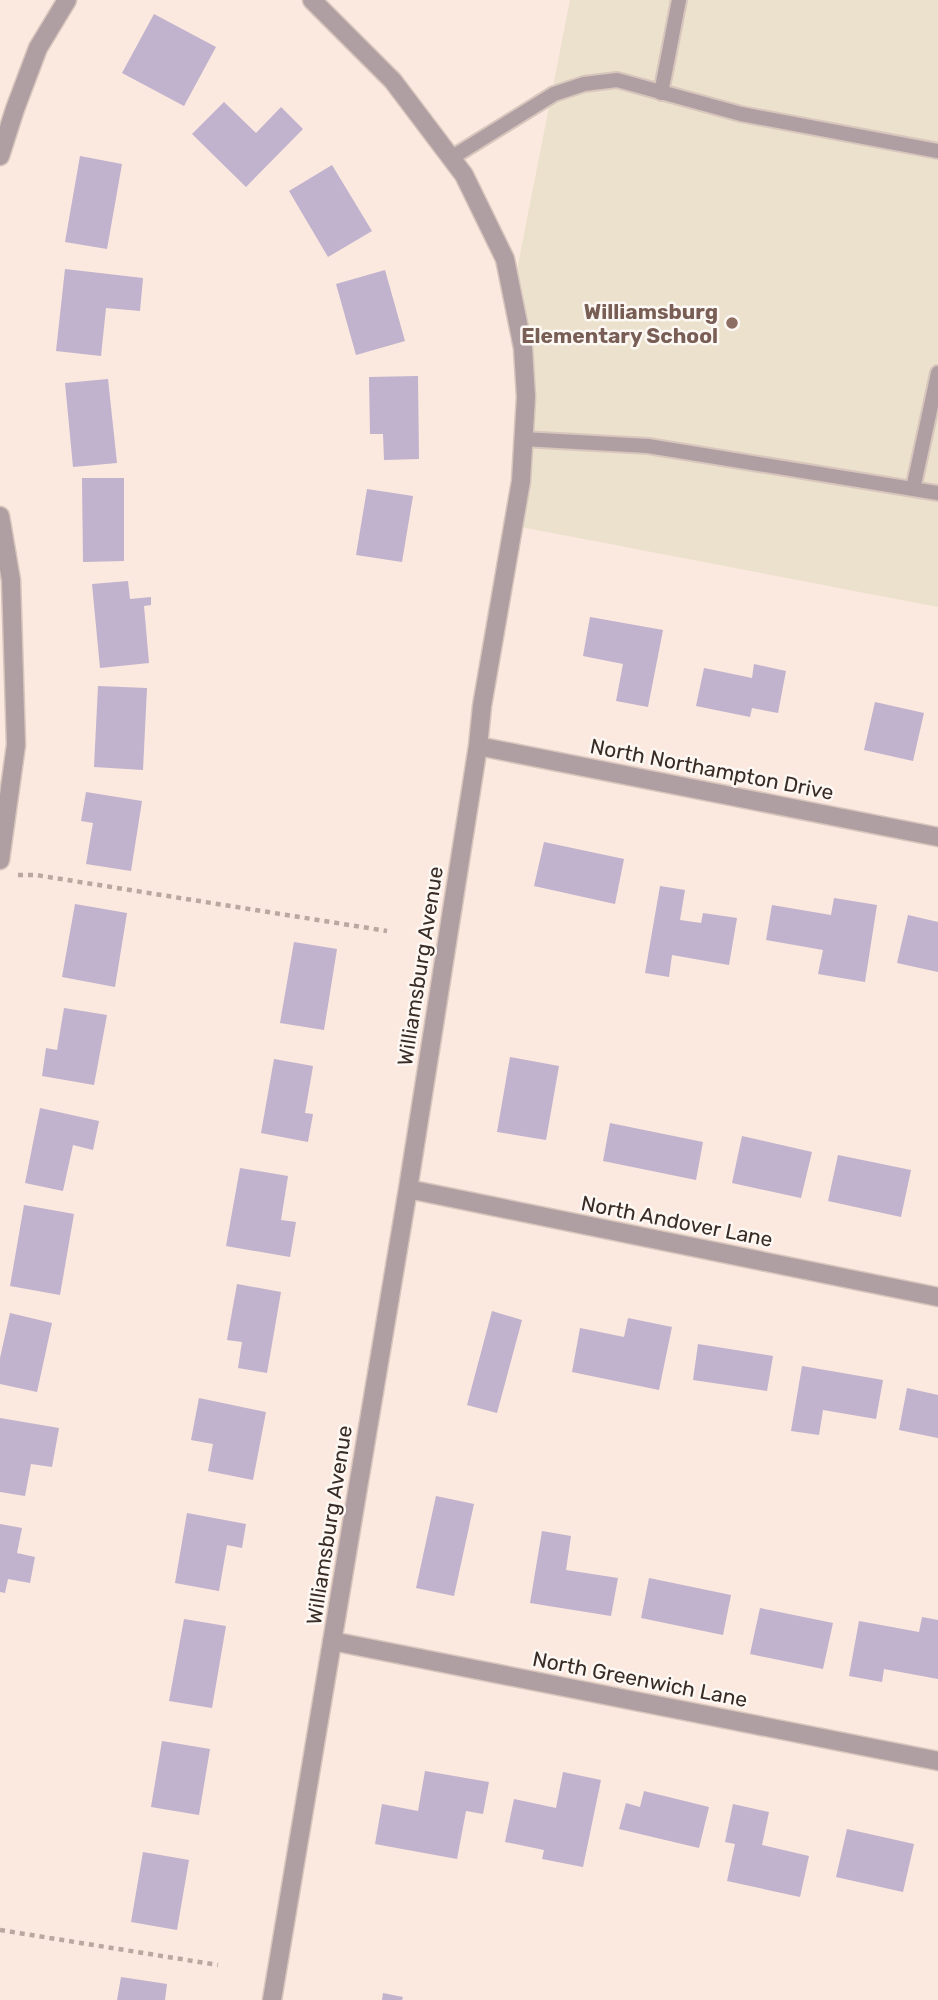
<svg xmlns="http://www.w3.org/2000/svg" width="938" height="2000" viewBox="0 0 938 2000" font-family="Rubik,sans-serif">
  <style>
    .education { fill: #ebe1cc }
    .building { fill: #c1b2ce }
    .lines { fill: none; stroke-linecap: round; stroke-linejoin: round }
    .service-casing { stroke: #d8c6bd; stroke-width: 18 }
    .minor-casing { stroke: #d8c6bd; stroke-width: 21 }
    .path { stroke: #b8a89f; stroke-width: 4.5; stroke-dasharray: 5 5; stroke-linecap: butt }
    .service { stroke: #af9fa3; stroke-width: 14 }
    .minor { stroke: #af9fa3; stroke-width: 18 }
    .education-dot { fill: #8d6e63; stroke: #fef8f4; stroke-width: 2.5 }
    .labels { text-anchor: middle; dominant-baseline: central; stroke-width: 5; stroke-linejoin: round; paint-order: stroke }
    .education-label { font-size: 21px; font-weight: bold; fill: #785e54; stroke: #fef8f4; text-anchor: end }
    .street-label { font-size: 21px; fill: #382c25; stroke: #fef8f4 }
  </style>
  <rect width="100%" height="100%" fill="#fbe8de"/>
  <!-- education -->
  <path class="education" d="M570 0H938V607L521 527 535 375 517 270Z"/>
  <!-- building -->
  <path class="building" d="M154 14 216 47 184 106 122 73Z
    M224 102 256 133 281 107 303 129 246 187 192 134Z
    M80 156 122 164 107 249 65 242Z
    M332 165 372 231 328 257 289 191Z
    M65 269 143 278 140 311 106 308 101 356 56 351Z
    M385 270 405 341 356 355 336 284Z
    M418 376 419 459 384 460 383 434H370L369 377Z
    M108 379 117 463 73 467 65 383Z
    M82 478H124V561L83 562Z
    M367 489 413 496 402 562 356 555Z
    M128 581 130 599 151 597V605L144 606 149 663 100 668 92 584Z
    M590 617 663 630 648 707 616 701 623 664 583 656Z
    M754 664 786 671 778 713 752 708 750 717 696 706 704 668 752 678Z
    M98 686 147 688 143 770 94 767Z
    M875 702 924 713 913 761 864 750Z
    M86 792 142 801 131 871 86 864 93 823 81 821Z
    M544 842 624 859 615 904 534 886Z
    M660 886 685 890 680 920 701 923 703 913 737 918 729 965 672 955 669 977 645 973Z
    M834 898 877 905 865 982 818 974 823 950 766 940 772 905 831 915Z
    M75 904 127 913 115 987 62 977Z
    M908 915 938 922V972L897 963Z
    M294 942 337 949 324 1030 280 1023Z
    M64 1008 107 1015 94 1085 42 1076 46 1048 57 1050Z
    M510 1057 559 1066 546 1140 497 1132Z
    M274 1059 313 1066 305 1113 313 1114 308 1142 261 1133Z
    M40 1108 99 1121 93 1150 73 1145 63 1191 25 1183Z
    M610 1123 703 1142 696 1180 603 1161Z
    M742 1136 812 1152 801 1198 732 1183Z
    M838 1155 911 1170 901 1217 828 1201Z
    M240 1168 288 1176 281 1220 296 1222 290 1257 226 1246Z
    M24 1205 74 1214 60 1295 10 1286Z
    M237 1284 281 1292 267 1373 238 1368 242 1342 227 1340Z
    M492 1311 522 1320 497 1413 467 1405Z
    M10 1313 52 1323 37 1392 0 1384V1358Z
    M628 1318 672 1327 659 1390 572 1372 580 1328 624 1337Z
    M698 1344 773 1356 767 1391 693 1380Z
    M802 1366 883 1380 876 1419 823 1410 819 1435 791 1431Z
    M907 1388 938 1395V1438L899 1430Z
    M199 1398 266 1412 253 1480 208 1471 213 1444 191 1440Z
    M0 1418 59 1428 52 1467 31 1464 25 1496 0 1492Z
    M436 1496 474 1504 454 1596 416 1588Z
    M187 1513 246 1524 242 1548 227 1545 219 1591 175 1583Z
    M0 1524 22 1528 17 1553 35 1557 30 1583 8 1579 5 1593 0 1592Z
    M542 1531 571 1536 566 1570 618 1578 611 1616 530 1603Z
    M649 1578 731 1595 723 1635 641 1618Z
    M760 1608 833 1623 823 1669 750 1654Z
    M922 1617 938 1620V1679L884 1669 882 1682 849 1676 859 1621 919 1632Z
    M184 1619 226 1626 212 1708 169 1701Z
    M162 1741 210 1749 199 1815 151 1807Z
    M425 1771 489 1782 483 1814 466 1811 457 1859 375 1844 382 1804 418 1811Z
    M563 1772 601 1780 583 1867 542 1859 544 1850 505 1842 514 1799 556 1808Z
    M644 1791 709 1807 699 1848 619 1829 626 1803 640 1807Z
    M733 1804 769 1812 762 1845 809 1856 800 1897 727 1881 735 1844 725 1842Z
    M847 1829 914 1844 903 1892 836 1877Z
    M143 1852 189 1860 177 1930 131 1922Z
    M121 1977 167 1984 165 2000H117Z
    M383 1993 403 1997 402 2000H382Z"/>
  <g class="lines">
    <!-- service casing -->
    <g class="service-casing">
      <path id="service" d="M661 93 679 0
        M451 158 554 94 584 84 617 80 741 114 938 151
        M523 439 648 446 938 493
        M913 489 938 373"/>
    </g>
    <!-- minor casing -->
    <g class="minor-casing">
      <path id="minor" d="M0 156 15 109 38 48 67 0
        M0 516 11 580 16 745 0 860
        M478 746 938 837
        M408 1189 938 1297
        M332 1641 938 1761
        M272 2000 408 1189 478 746 482 706 521 481 526 397 523 348 505 259 464 175 393 81 312 0"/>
    </g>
    <!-- path -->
    <path class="path" d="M18 875H36L387 931
      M0 1930 218 1965"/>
    <!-- service -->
    <use href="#service" class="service"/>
    <!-- minor -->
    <use href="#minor" class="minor"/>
  </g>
  <!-- markers -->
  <circle class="education-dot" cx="732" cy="323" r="7"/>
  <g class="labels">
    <!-- education labels -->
    <g class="education-label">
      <text x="718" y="311">Williamsburg<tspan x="718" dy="24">Elementary School</tspan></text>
    </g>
    <!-- street labels -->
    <g class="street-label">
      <text transform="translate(712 769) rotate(11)">North Northampton Drive</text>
      <text transform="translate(420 966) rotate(-81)">Williamsburg Avenue</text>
      <text transform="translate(677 1221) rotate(11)">North Andover Lane</text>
      <text transform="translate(329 1525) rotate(-81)">Williamsburg Avenue</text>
      <text transform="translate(640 1679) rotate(11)">North Greenwich Lane</text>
    </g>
  </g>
</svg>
